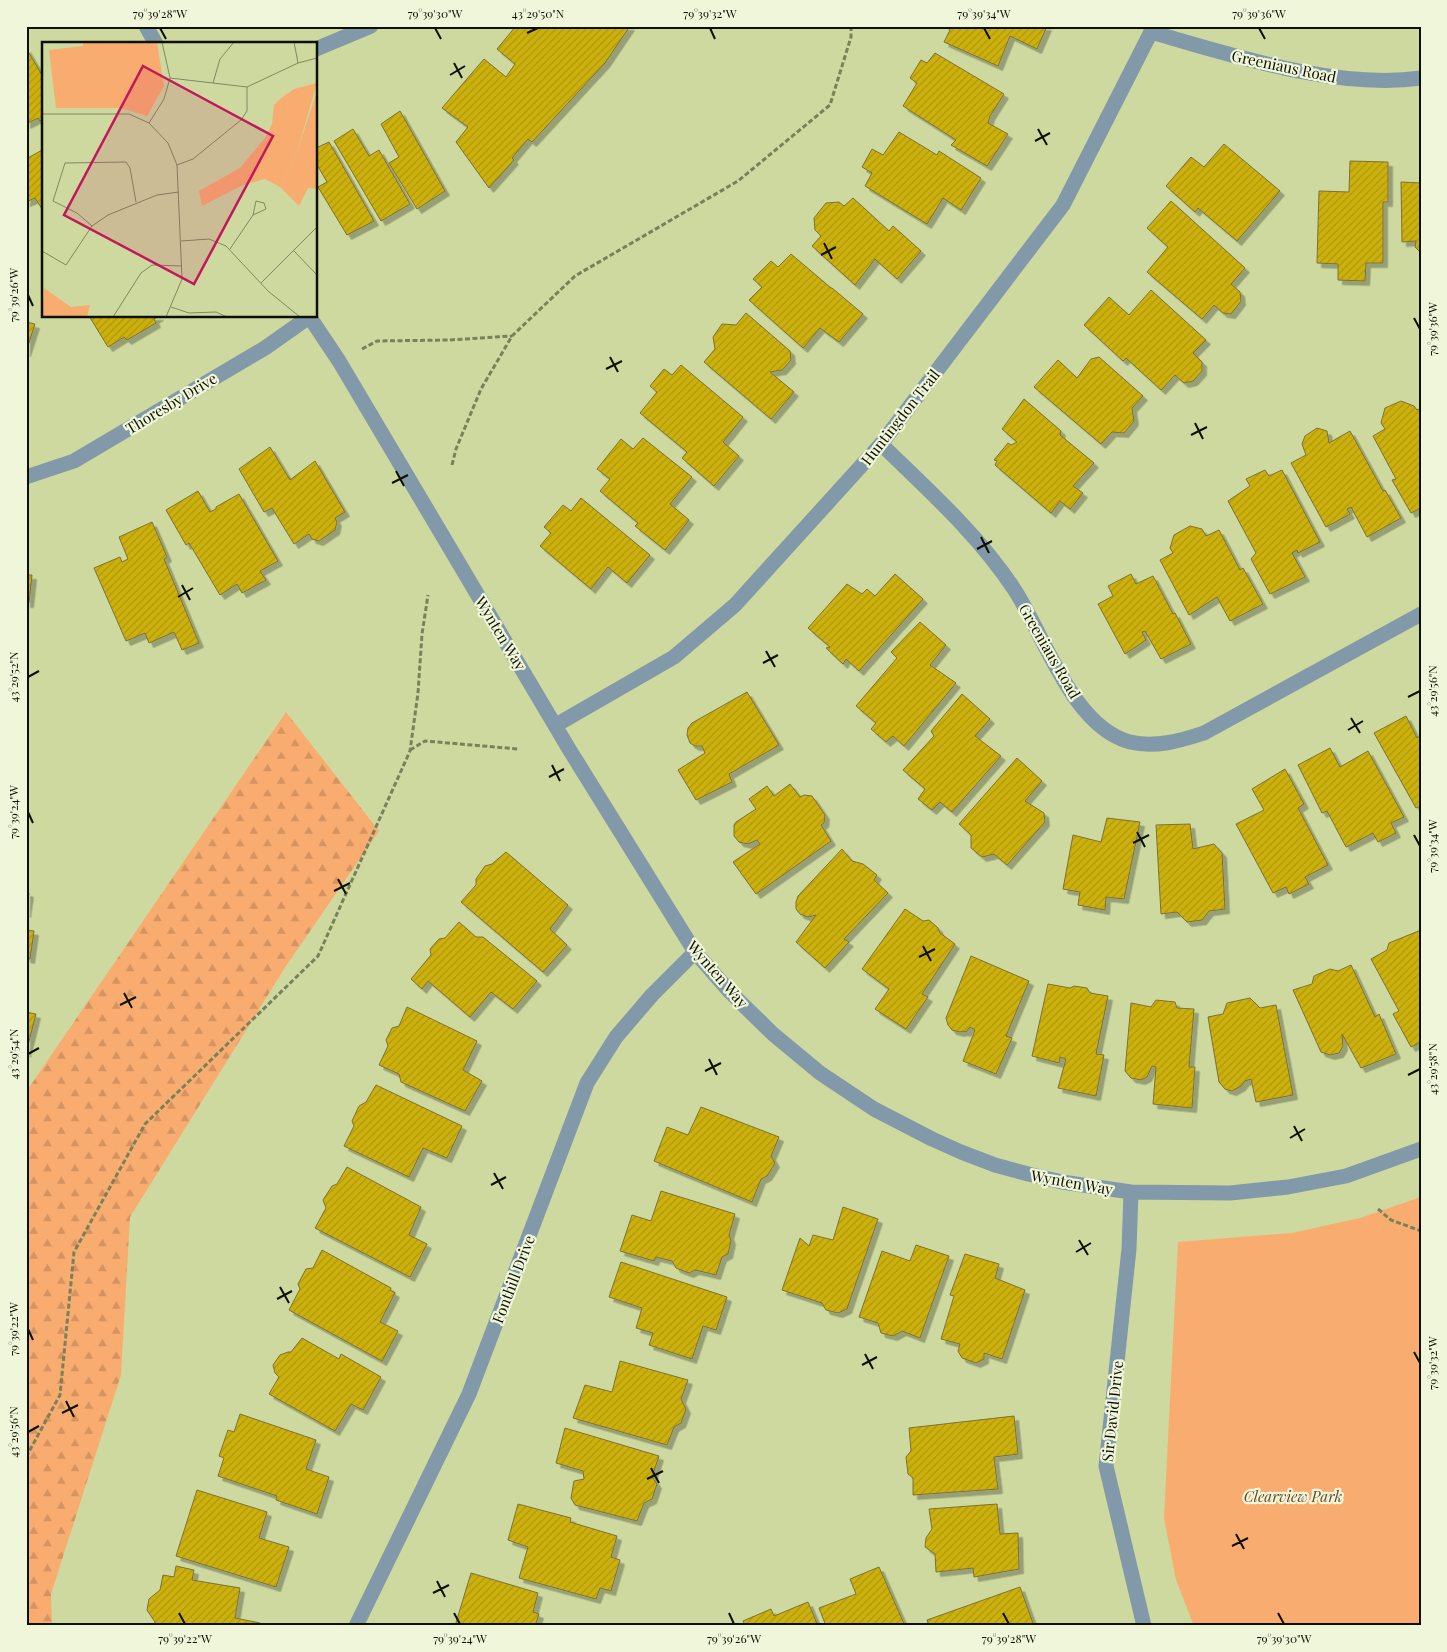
<svg xmlns="http://www.w3.org/2000/svg" width="1447" height="1652" viewBox="0 0 1447 1652" font-family="'Playfair Display',serif">
  <style>
    .green { fill: #f9ac70 }
    .forest { fill: url(#forest-firs) }
    .building { fill: url(#building-hatch); stroke: #7c7037; filter: url(#shadow) }
    .lines { fill: none; stroke-linecap: round; stroke-linejoin: round }
    .path { stroke: #798159; stroke-width: 3; stroke-dasharray: 5 2.5; stroke-linecap: butt }
    .street { stroke: #8299a9; stroke-width: 15 }
    .ticks { fill: none; stroke: #0d1000; stroke-width: 2 }
    .labels { text-anchor: middle; dominant-baseline: central; stroke-width: 4.5; stroke-linejoin: round; paint-order: stroke }
    .street-label { font-size: 15px; fill: #0d1000; stroke: #f0f6d9 }
    .park-label { font-size: 15px; font-style: italic; fill: #6e4524; stroke: #f0f6d9 }
    .inset-road { fill: none; stroke: #80895f; stroke-width: 1 }
    .view { fill: #c2185b; fill-opacity: 0.15; stroke: #c2185b; stroke-width: 2.5 }
    .inset-edge { fill: none; stroke: #0d1000; stroke-width: 2.5 }
    .neatline { fill: none; stroke: #0d1000; stroke-width: 2 }
    .ticks-label { font-size: 12px; text-anchor: middle; fill: #0d1000 }
  </style>
  <defs>
    <pattern id="forest-firs" width="22" height="20" patternUnits="userSpaceOnUse" patternTransform="scale(1.25)"><rect width="22" height="20" fill="#f9ac70"/><path d="M5 1l3.5 6h-7zM16 11l3.5 6h-7z" fill="#d4935f"/></pattern>
    <pattern id="building-hatch" width="6" height="6" patternUnits="userSpaceOnUse" patternTransform="scale(1.25)"><rect width="6" height="6" fill="#ccb10d"/><path d="M-1 1l2-2M0 6l6-6M5 7l2-2" fill="none" stroke="#ae970b"/></pattern>
    <filter id="shadow"><feDropShadow dx="4.5" dy="4.5" stdDeviation="0" flood-color="#0004"/></filter>
  </defs>
  <rect width="100%" height="100%" fill="#cdd99f"/>
  <!-- green -->
  <path class="green" d="M1421 1197V1626H1194L1176 1580 1164 1518 1178 1242 1292 1233 1360 1218Z"/>
  <!-- forest -->
  <path class="forest" d="M286 712 379 831 286 966 130 1217 121 1375 51 1594 52 1626H26V1092Z"/>
  <!-- building -->
  <path class="building" d="M516 26H630L605 63 532 142 528 139 512 158 514 160 489 188 456 142 468 127 442 108 484 59 506 77 515 64 497 49Z
    M945 26H1047L1037 49 1010 36 998 66 944 42 950 30Z
    M26 48 42 75 44 74V118L40 121 38 118 26 124Z
    M935 53 1004 94 990 116 988 123 1008 134 987 166 951 145 956 140 903 106 917 83 910 78 921 60 927 63Z
    M400 111 445 191 417 209 389 163 399 157 381 124Z
    M353 129 369 156 379 150 410 204 381 221 334 141Z
    M899 132 937 155 939 151 981 178 961 210 943 198 927 224 865 186 872 173 862 167 872 149 883 155Z
    M329 142 374 221 347 235 318 187 327 182 316 163V148Z
    M1224 144 1280 191 1237 241 1198 208 1195 212 1166 186 1191 157 1204 167Z
    M44 149V212L35 198 26 202V159Z
    M1350 161 1388 162V202H1383V263H1366L1365 281 1338 280V264L1317 263 1319 191 1349 192Z
    M1401 182 1421 183V253L1415 247 1416 241 1402 242Z
    M853 198 889 231 893 226 921 251 897 279 875 259 855 285 812 246 821 236 815 230 814 218 826 203 839 202 844 206Z
    M1171 201 1245 268 1231 284 1240 292 1241 301 1231 314 1223 313 1214 305 1202 319 1147 272 1168 247 1147 228Z
    M791 254 831 288H832L863 314 839 342 820 328 803 348 749 300 762 287 753 279 771 261 778 267Z
    M1151 290 1206 340 1193 353 1202 362V371L1193 381 1184 383 1175 375 1161 390 1126 358 1123 361 1084 325 1109 297 1129 315Z
    M746 313 790 351 791 360 782 370 770 372 794 392 771 419 704 362 715 349 713 337 722 324 736 325Z
    M89 316H159L154 319 156 323 127 340 124 337 108 347Z
    M26 322 35 324 26 352Z
    M1099 357 1143 396 1132 408 1134 421 1124 433 1112 432 1101 444 1034 387 1058 360 1077 378 1091 359Z
    M681 365 743 417 723 442 739 456 714 486 682 458 687 452 640 413 657 392 650 386 664 369 672 375Z
    M1024 399 1061 431 1060 435 1094 463 1073 486 1083 493 1070 509 1060 501 1051 513 995 465 997 461 994 460 1008 443 1011 445 1017 442 1002 429Z
    M1401 401 1414 406 1417 410 1421 408V508L1411 513 1392 480 1396 479 1373 436 1385 429 1381 423 1385 408Z
    M1317 428 1327 431 1329 443 1350 431 1383 491 1385 490 1401 518 1367 537 1351 507 1347 509 1350 514 1326 527 1291 463 1306 455 1302 444 1305 436Z
    M643 438 692 477 670 504 689 520 665 550 635 526 638 523 600 491 610 479 597 469 621 439 633 449Z
    M270 447 290 480 315 461 345 512 335 518 337 522 335 530 319 541 312 539 309 534 294 544 272 508 264 512 239 469Z
    M1265 470 1269 476 1282 470 1320 542 1298 553 1297 550 1292 553 1305 577 1270 594 1251 559 1256 553 1228 501 1250 486 1246 479Z
    M198 491 210 512 216 509V507L239 494 278 561 260 571 266 580 242 593 237 584 220 595 189 543 186 545 166 510Z
    M581 498 650 555 627 583 608 567 591 589 540 546 551 533 544 527 563 505 571 511Z
    M152 522 167 557 164 559 199 643 182 650 174 632 149 643 145 633 126 641 94 568 120 557 122 562 128 559 119 537Z
    M1190 526 1202 529 1206 536 1219 530 1240 570 1243 568 1263 604 1230 621 1217 597 1189 615 1160 560 1173 553 1170 548 1174 535Z
    M895 574 923 599 859 671 846 659 843 664 826 648 830 647 808 628 847 584 862 594 867 589 875 596Z
    M1131 574 1136 584 1153 576 1173 614 1175 613 1191 644 1161 659 1145 631 1142 632 1146 640 1125 654 1098 604 1113 596 1108 586Z
    M26 575H32L29 603H26Z
    M920 622 946 645 930 665 956 683 904 746 893 736 886 742 871 729 876 723 856 706 897 658 891 652Z
    M747 692 779 745 729 774 732 782 696 800 678 770 705 753 702 746H695L690 743 687 735 688 728 692 723Z
    M962 694 990 719 975 736 1001 756 952 812 940 802 932 810 918 799 925 789 903 770 934 736 931 731Z
    M1406 716 1417 738 1421 735V806L1416 808 1374 733Z
    M1330 748 1340 767 1368 751 1404 817 1391 823 1396 833 1378 842 1373 833 1346 847 1327 811 1322 813 1298 765Z
    M1017 758 1042 781 1025 801 1044 813 1045 822 1007 865 994 854 982 857 971 848V835L959 824Z
    M1285 769 1304 804 1298 808 1328 865 1305 877 1309 884 1289 894 1286 887 1273 893 1236 824 1264 810 1252 789Z
    M790 784 800 797 804 795 812 796 825 815 824 823 821 825 831 841 756 894 733 862 760 844 757 840 748 844 739 842 734 836V825L736 822 756 809 749 799 767 786 774 796Z
    M1107 818 1140 822 1124 899 1106 897 1105 910 1078 905 1080 892 1063 889 1073 835 1101 842Z
    M1190 824 1193 849 1214 844 1222 853 1225 909 1209 911 1202 920 1187 922 1177 912 1161 914 1156 825Z
    M842 849 852 861 863 864 877 875 874 880 888 893 844 939 849 942 825 968 796 942 816 915 808 917 800 914 796 909V902L798 896Z
    M506 852 568 905 550 929 567 945 543 972 461 902 476 885V879L485 866 492 864Z
    M26 892 29 893 26 913Z
    M905 909 923 921 929 920 938 928 940 933 955 944 922 994 928 997 906 1029 875 1009 889 989 862 969Z
    M459 922 476 937H483L537 981 513 1009 491 992 470 1017 428 981 422 989 411 979 431 955 430 949 439 939 445 938Z
    M26 930 34 931 30 959 26 958Z
    M1421 930V1042L1411 1047 1393 1014 1399 1011 1371 959 1387 950 1389 943Z
    M971 956 1029 981 1006 1036 1012 1038 996 1074 963 1061 975 1030 970 1027 966 1032 963 1031 960 1032 952 1030 948 1025 946 1018Z
    M1351 965 1375 1017 1379 1014 1396 1054 1361 1068 1342 1034 1343 1046 1339 1053 1330 1055 1321 1052 1293 990 1312 984 1314 976 1330 969 1338 971Z
    M1048 984 1070 988 1074 986 1087 988 1090 993 1108 996 1096 1054 1104 1055 1096 1096 1058 1088 1066 1059 1060 1057 1059 1063 1032 1056Z
    M1250 998 1260 1008 1276 1005 1293 1095 1256 1102 1251 1079 1245 1081 1241 1086 1232 1091 1225 1089 1219 1082 1208 1017 1223 1014 1227 1003Z
    M1156 1000 1175 1002 1177 1008 1194 1009 1189 1067H1195L1192 1108 1153 1104 1156 1067 1152 1066 1147 1077 1141 1080 1131 1078 1125 1071 1131 1003 1151 1007Z
    M407 1007 477 1041 463 1070 482 1081 465 1111 401 1082 399 1074 379 1065 388 1046 386 1040 392 1028 399 1026Z
    M26 1012 36 1014 26 1053Z
    M376 1085 462 1126 447 1158 423 1148 409 1177 344 1146 354 1126 352 1121 359 1106 366 1102Z
    M701 1107 779 1137 771 1156 775 1163 767 1176 761 1179 752 1202 654 1161 667 1127 688 1135Z
    M347 1167 421 1207 409 1235 427 1244 410 1277 315 1228 326 1208 323 1200 332 1186 337 1184Z
    M661 1191 735 1214 729 1235 731 1240 728 1254 722 1257 716 1275 695 1270 689 1273 676 1268 672 1261 656 1257 654 1261 620 1251 632 1215 651 1221Z
    M843 1207 878 1219 847 1309 838 1313 826 1310 822 1303 782 1290 800 1238 809 1246 813 1235 833 1240Z
    M916 1245 949 1256 920 1338 902 1331 893 1336 881 1333 878 1323 859 1317 882 1251 910 1261Z
    M322 1250 391 1288 390 1290 395 1293 380 1322 398 1331 382 1361 289 1310 300 1289 298 1284 306 1269 313 1268Z
    M965 1254 999 1264 995 1278 1025 1290 1002 1359 984 1353V1359L976 1363 962 1358 958 1351 960 1344 941 1339 954 1296 950 1295Z
    M621 1262 727 1297 716 1330 703 1326 692 1359 649 1345 653 1333 636 1328 642 1308 609 1297Z
    M302 1338 339 1359 341 1354 381 1377 363 1410 351 1404 335 1431 269 1394 279 1377 275 1373 273 1365 280 1355 288 1352H291Z
    M620 1361 688 1380 681 1399 686 1409 681 1423 674 1427 667 1445 573 1418 585 1385 612 1392Z
    M240 1414 316 1440 306 1469 329 1477 317 1514 276 1500 277 1496 218 1476 224 1458 219 1456 228 1430 234 1432Z
    M1014 1416 1018 1454 994 1457 998 1489 913 1495V1478L908 1474 906 1457 911 1451 909 1428Z
    M565 1428 659 1456 652 1477 657 1484 652 1499 644 1503 637 1521 575 1505 571 1498 574 1481 584 1479 583 1471 556 1463Z
    M197 1490 267 1512 259 1538 289 1547 276 1587 176 1556Z
    M518 1504 571 1518 570 1522 617 1536 611 1557 620 1560 611 1591 600 1588 596 1599 519 1578 528 1547 508 1540Z
    M997 1504 1000 1534 1018 1533 1019 1569 974 1577 973 1568 936 1572 935 1554 925 1547 926 1538 932 1529 929 1509Z
    M176 1566 194 1570 192 1580 240 1588 235 1618 260 1623 259 1626H154L155 1622 147 1610 149 1599 160 1590 163 1575 174 1577Z
    M879 1567 905 1626H826L819 1608 856 1594 850 1579Z
    M471 1573 538 1593 533 1612 539 1614 535 1626H455Z
    M1020 1587 1034 1626H929L927 1620Z
    M808 1602 818 1626H745L743 1621 771 1609 774 1616Z"/>
  <g class="lines">
    <!-- path -->
    <path class="path" d="M362 349 377 341 449 340 512 336
      M452 465 456 449 481 389 512 336 575 276 738 181 830 105 851 37V26
      M410 750 425 741 518 749
      M1378 1209 1391 1220 1421 1231
      M26 1457 60 1395 74 1252 145 1124 318 956 410 751 418 693 422 634 428 595"/>
    <!-- street -->
    <path class="street" d="M146 26 156 44
      M1151 32C1232 55 1336 90 1421 78
      M316 49 371 26
      M309 316 339 361 569 749 695 952 730 992 773 1034 820 1073 874 1109 932 1139 961 1152 995 1165 1028 1174 1062 1182 1131 1192 1230 1193 1288 1187 1346 1176 1421 1149
      M881 444C928 490 978 534 1014 589 1044 634 1072 727 1130 742 1155 748 1180 741 1204 733L1421 614
      M26 477 74 461 265 348 309 317
      M556 725 674 657 735 605 881 444 1063 205 1151 32V26
      M1131 1192 1129 1249 1106 1466 1144 1626
      M356 1626 469 1394 587 1083 616 1037 652 995 695 952"/>
  </g>
  <!-- ticks -->
  <path class="ticks" d="M160 28 166 39M435 28 441 39M710 28 715 39M984 28 990 39M1259 28 1265 39M527 33 538 28M454 63 462 78M450 75 465 66M1038 129 1047 145M1035 141 1050 133M824 243 832 259M821 255 836 247M28 295 33 306M1414 318 1420 329M610 357 618 372M606 369 622 361M1195 423 1203 439M1191 435 1207 427M396 471 404 486M392 483 408 475M981 537 989 553M977 549 992 541M182 585 190 600M178 597 193 588M766 651 775 667M763 663 778 655M28 677 39 671M1408 697 1420 691M1351 718 1360 733M1348 730 1363 721M552 765 560 781M549 777 564 769M28 812 33 823M1137 832 1145 847M1414 835 1420 846M1133 843 1149 835M338 879 346 894M334 891 350 883M923 946 931 961M919 957 935 949M124 993 132 1008M120 1005 136 997M28 1054 39 1048M709 1059 717 1075M705 1071 721 1063M1408 1075 1420 1069M1294 1126 1302 1141M1290 1138 1305 1129M494 1173 503 1189M491 1185 506 1177M1079 1240 1088 1255M1076 1252 1091 1243M280 1287 289 1303M277 1299 292 1291M28 1329 33 1340M1414 1352 1420 1363M865 1354 873 1369M862 1365 877 1357M66 1401 74 1417M62 1413 78 1405M28 1432 39 1426M651 1468 659 1483M647 1479 663 1471M1236 1534 1244 1549M1232 1546 1248 1538M437 1581 445 1597M433 1593 449 1585M179 1613 185 1624M454 1613 460 1624M729 1613 734 1624M1003 1613 1009 1624M1278 1613 1284 1624"/>
  <g class="labels">
    <!-- street labels -->
    <g class="street-label">
      <text transform="translate(1284 66) rotate(12)">Greeniaus Road</text>
      <text transform="translate(171 403) rotate(-31)">Thoresby Drive</text>
      <text transform="translate(900 417) rotate(-52)">Huntingdon Trail</text>
      <text transform="translate(501 633) rotate(59)">Wynten Way</text>
      <text transform="translate(1050 651) rotate(60)">Greeniaus Road</text>
      <text transform="translate(718 974) rotate(49)">Wynten Way</text>
      <text transform="translate(1072 1182) rotate(10)">Wynten Way</text>
      <text transform="translate(513 1279) rotate(-69)">Fonthill Drive</text>
      <text transform="translate(1112 1411) rotate(-84)">Sir David Drive</text>
    </g>
    <!-- park labels -->
    <g class="park-label">
      <text x="1293" y="1496">Clearview Park</text>
    </g>
  </g>
  <!-- overview -->
  <g transform="translate(42 42)">
    <rect width="275" height="275" fill="#cdd99f"/>
    <path d="M41 0H115L122 44 105 74 79 66H14L7 8 41 4ZM275 49V147L266 146 257 164 238 145 255 110ZM2 246 29 265 48 263 45 275H0Z" fill="#f9ac70"/>
    <path d="M275 41 255 110 238 145 223 137 201 143 160 164 157 149 198 126 223 96 230 82 232 63 238 57 252 47Z" fill="#f9ac70"/>
    <path class="inset-road" d="M252 0 256 21M128 36 205 45 256 21 275 16M171 41 178 17 192 0M0 72H87L107 81 126 101 135 123 140 237 124 275M107 81 122 57 128 36 120 0M135 123 151 117 199 78 205 69V45M214 159 222 161 224 167 211 173ZM50 184 35 171 11 159 23 121 84 120 88 126 94 160M139 199 167 197 184 204 226 249 258 275M188 207 211 173M0 209 24 223 50 184 66 173 115 153 137 150M252 209 275 233M219 241 275 185M129 265 147 271 174 270 185 275M71 275 99 231 110 223 140 224"/>
    <path class="view" d="M101 24 231 94 152 242 22 173Z"/>
    <rect width="275" height="275" class="inset-edge"/>
  </g>
  <!-- border -->
  <rect width="1447" height="1652" fill="none" stroke="#f0f6d9" stroke-width="55"/>
  <rect x="28" y="28" width="1392" height="1596" class="neatline"/>
  <g class="ticks-label">
    <text x="160" y="18">79°39'28"W</text>
    <text x="435" y="18">79°39'30"W</text>
    <text x="538" y="18">43°29'50"N</text>
    <text x="710" y="18">79°39'32"W</text>
    <text x="984" y="18">79°39'34"W</text>
    <text x="1259" y="18">79°39'36"W</text>
    <text transform="translate(14 295) rotate(-90)" y="4">79°39'26"W</text>
    <text transform="translate(1433 329) rotate(-90)" y="4">79°39'36"W</text>
    <text transform="translate(14 677) rotate(-90)" y="4">43°29'52"N</text>
    <text transform="translate(1433 691) rotate(-90)" y="4">43°29'56"N</text>
    <text transform="translate(14 812) rotate(-90)" y="4">79°39'24"W</text>
    <text transform="translate(1433 846) rotate(-90)" y="4">79°39'34"W</text>
    <text transform="translate(14 1054) rotate(-90)" y="4">43°29'54"N</text>
    <text transform="translate(1433 1069) rotate(-90)" y="4">43°29'58"N</text>
    <text transform="translate(14 1329) rotate(-90)" y="4">79°39'22"W</text>
    <text transform="translate(1433 1363) rotate(-90)" y="4">79°39'32"W</text>
    <text transform="translate(14 1432) rotate(-90)" y="4">43°29'56"N</text>
    <text x="185" y="1643">79°39'22"W</text>
    <text x="460" y="1643">79°39'24"W</text>
    <text x="734" y="1643">79°39'26"W</text>
    <text x="1009" y="1643">79°39'28"W</text>
    <text x="1284" y="1643">79°39'30"W</text>
  </g>
</svg>
